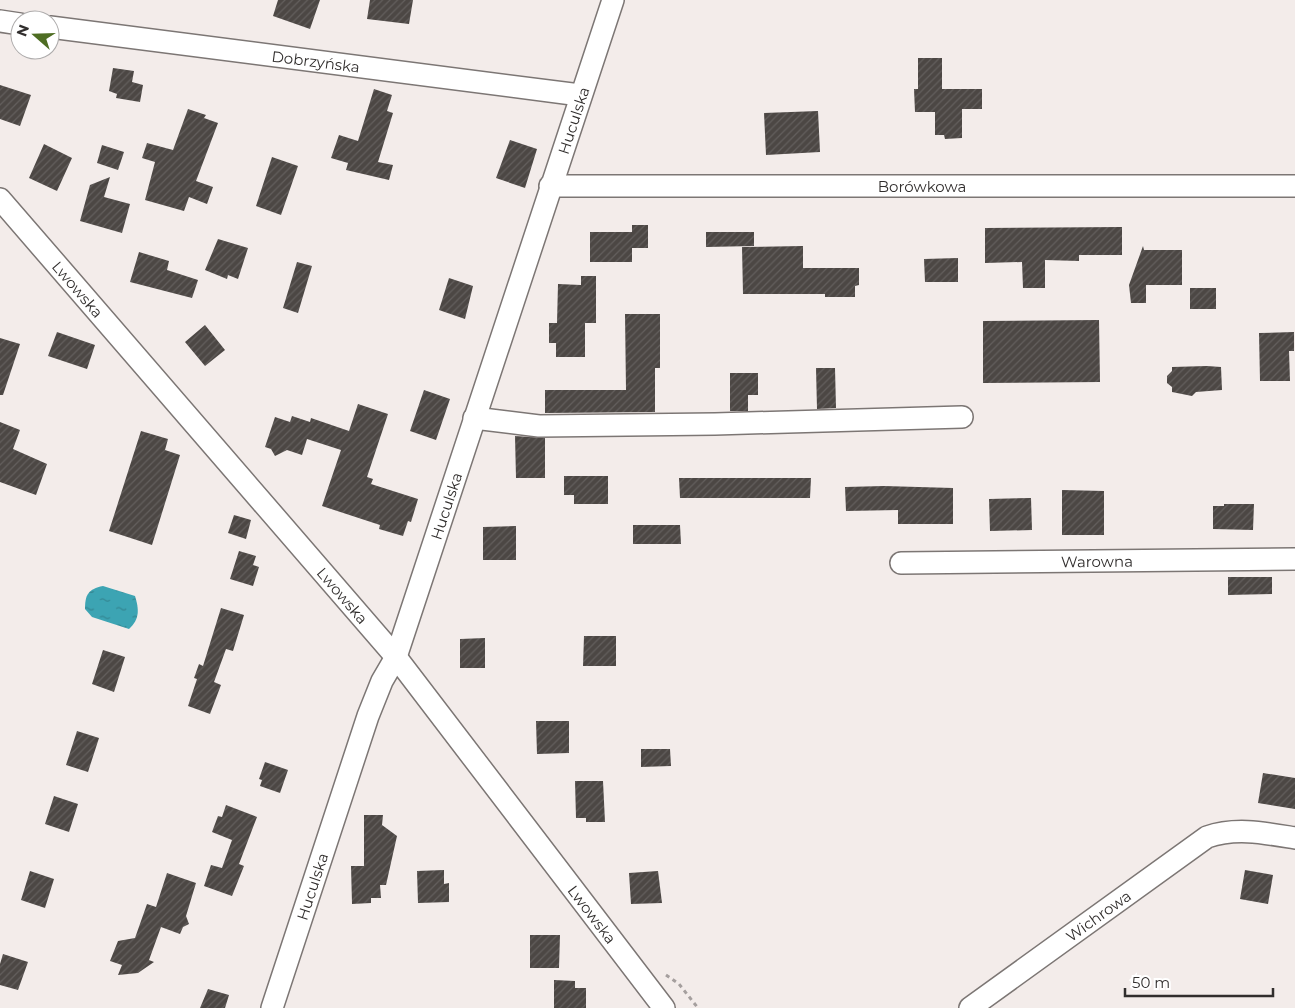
<svg xmlns="http://www.w3.org/2000/svg" width="1295" height="1008" viewBox="0 0 1295 1008" font-family="Montserrat,sans-serif">
  <style>
    .water { fill: url(#water-ripples) }
    .building { fill: url(#building-hatch) }
    .lines { fill: none; stroke-linecap: round; stroke-linejoin: round }
    .minor-casing { stroke: #7c7674; stroke-width: 24 }
    .path { stroke: #a59f9e; stroke-width: 3; stroke-dasharray: 4 4; stroke-linecap: butt }
    .minor { stroke: #fff; stroke-width: 21 }
    .labels { text-anchor: middle; dominant-baseline: central; stroke-width: 5; stroke-linejoin: round; paint-order: stroke }
    .street-label { font-size: 15px; fill: #312e2d; stroke: #fff }
  </style>
  <defs>
    <pattern id="water-ripples" width="26" height="14" patternUnits="userSpaceOnUse" patternTransform="scale(1.25)"><rect width="26" height="14" fill="#3ca4b3"/><path d="M2 4q2-2 4 0t4 0M15 11q2-2 4 0t4 0" fill="none" stroke="#338692"/></pattern>
    <pattern id="building-hatch" width="6" height="6" patternUnits="userSpaceOnUse" patternTransform="scale(1.25)"><rect width="6" height="6" fill="#4c4744"/><path d="M-1 1l2-2M0 6l6-6M5 7l2-2" fill="none" stroke="#635f5d"/></pattern>
  </defs>
  <rect width="100%" height="100%" fill="#f3ecea"/>
  <!-- water -->
  <path class="water" d="M103 586 135 596C139 609 140 619 129 629L92 617 85 609C85 595 88 589 103 586Z"/>
  <!-- building -->
  <path class="building" d="M278 0H320L310 29 273 16Z
    M370 0H413L409 24 367 19Z
    M918 58H942V89H982V109H962V138L945 139 944 135H935V112H915L914 89H918Z
    M113 68 134 71 132 82 143 85 140 102 116 98 117 94 109 91Z
    M0 85 31 95 20 126 0 119Z
    M374 89 392 95 387 111 393 113 378 162 393 165 389 180 346 170 348 163 331 158 339 135 358 141Z
    M188 109 206 115 204 118 218 123 196 181 213 187 207 204 189 197 184 211 145 200 155 162 142 158 147 143 173 150Z
    M818 111 820 152 766 155 764 113Z
    M510 140 537 149 525 188 496 178Z
    M44 144 72 158 57 191 29 178Z
    M102 145 124 152 118 170 97 163Z
    M272 157 298 166 281 215 256 206Z
    M110 177 104 197 130 204 122 233 80 221 90 185Z
    M632 225H648V248H632V262H590V232H632Z
    M1122 227V255H1079V261L1045 260V288H1023L1022 262 985 263V228Z
    M706 232H754V246L706 247Z
    M218 239 248 248 238 279 228 275 227 279 205 270Z
    M803 246V268H859V285L855 286V297H825V294H743L742 247Z
    M1143 246 1144 250H1182V285H1146V303H1131L1129 285Z
    M139 252 169 261 167 270 198 280 192 298 130 282Z
    M958 258V282H925L924 259Z
    M297 262 312 266 298 313 283 308Z
    M581 276H596V323H585V357H556V343H549V323H557L558 284 581 285Z
    M449 278 473 286 465 319 439 310Z
    M1190 288H1216V309H1190Z
    M625 314H660V368H655V412L545 413V390H626Z
    M1099 320 1100 382 983 383V321Z
    M205 325 225 350 205 366 185 342Z
    M57 332 95 345 87 369 48 356Z
    M1294 332V351H1289L1290 381H1260L1259 333Z
    M0 338 20 344 3 395H0Z
    M1207 366 1221 367 1222 390 1196 392 1192 396 1172 392V387L1167 383V376L1172 371V367Z
    M816 368H835L836 408 817 409Z
    M730 373H758V395H748V411H730Z
    M424 390 450 399 436 440 410 431Z
    M358 404 388 414 367 477 373 479 371 484 418 499 411 522 408 521 403 536 379 529 380 525 322 506 341 450 307 439 302 455 287 450 275 456 271 449 265 447 275 417 290 422 292 416 310 422 311 418 349 431Z
    M0 422 20 430 13 449 47 464 36 495 0 482Z
    M141 431 168 439 165 450 180 455 152 545 109 531Z
    M515 436 545 438V478H516Z
    M564 476H608V504H574V495H564Z
    M679 478H811L810 498H680Z
    M884 486 953 488V524H898V510L846 511 845 487Z
    M1062 490 1104 491V535H1062Z
    M1031 498 1032 530 990 531 989 499Z
    M1224 504H1254L1253 530 1213 529V506H1224Z
    M234 515 251 520 246 539 228 533Z
    M633 525H680L681 544H633Z
    M516 526V560H483V527Z
    M239 551 256 556 253 565 259 567 253 586 230 579Z
    M1228 577H1272V594L1228 595Z
    M221 608 244 615 233 651 226 649 214 682 221 685 210 714 188 706 197 679 194 678 199 664 203 666Z
    M584 636H616V666H583Z
    M485 638V668H460V639Z
    M103 650 125 657 114 692 92 684Z
    M536 721H569V753L537 754Z
    M77 731 99 738 88 772 66 765Z
    M641 749H670L671 766 641 767Z
    M265 762 288 770 280 793 260 786 262 780 259 779Z
    M1263 773 1295 778V809L1258 803Z
    M575 781H603L605 822H586V818H576Z
    M54 796 78 804 69 832 45 824Z
    M226 805 257 817 239 864 244 866 232 896 204 886 211 865 222 868 232 840 212 832 218 816 222 817Z
    M364 815H383L382 825 397 836 386 885H380L381 898H371V903L352 904 351 866H364Z
    M444 870V884L449 883V902L418 903 417 871Z
    M1245 870 1273 875 1268 904 1240 899Z
    M30 871 54 879 45 908 21 900Z
    M658 871 662 903 631 904 629 873Z
    M167 873 196 883 186 916 189 924 183 927 180 934 161 927 149 960 154 962 138 973 118 975 122 965 110 961 118 941 135 938 147 904 156 907Z
    M530 935H560L559 968H530Z
    M3 954 28 962 18 990 0 985V964Z
    M554 980 575 981V988H586V1008H554Z
    M208 989 229 995 225 1008H200Z"/>
  <g class="lines">
    <!-- minor casing -->
    <g class="minor-casing">
      <g id="minor">
        <path d="M0 21 20 24"/>
        <path id="s1" d="M50 27 580 95"/>
        <path id="s2" d="M550 186H1295"/>
        <path id="s3" d="M0 199 396 657 664 1008"/>
        <path d="M474 418 539 426 715 424 962 417"/>
        <path id="s4" d="M901 563 1295 559"/>
        <path id="s5" d="M272 1008 368 716 382 681 396 657 613 0"/>
        <path id="s6" d="M970 1008 1207 837C1236 827 1265 833 1295 838"/>
      </g>
    </g>
    <!-- path -->
    <path class="path" d="M666 975 679 984 698 1008"/>
    <!-- minor -->
    <use href="#minor" class="minor"/>
  </g>
  <g class="labels">
    <!-- street labels -->
    <g class="street-label">
      <text stroke="none"><textPath href="#s1" startOffset="268">Dobrzyńska</textPath></text>
      <text stroke="none"><textPath href="#s5" startOffset="938">Huculska</textPath></text>
      <text stroke="none"><textPath href="#s2" startOffset="372">Borówkowa</textPath></text>
      <text stroke="none"><textPath href="#s3" startOffset="119">Lwowska</textPath></text>
      <text stroke="none"><textPath href="#s5" startOffset="532">Huculska</textPath></text>
      <text stroke="none"><textPath href="#s4" startOffset="196">Warowna</textPath></text>
      <text stroke="none"><textPath href="#s3" startOffset="524">Lwowska</textPath></text>
      <text stroke="none"><textPath href="#s5" startOffset="128">Huculska</textPath></text>
      <text stroke="none"><textPath href="#s3" startOffset="929">Lwowska</textPath></text>
      <text stroke="none"><textPath href="#s6" startOffset="158">Wichrowa</textPath></text>
    </g>
  </g>
  <!-- north arrow -->
  <g transform="translate(35 35) rotate(290)"><circle r="24" fill="#ffffff" stroke="#adabab"/>
  <path d="M0-4L9 19L0 12L-9 19Z" fill="#4e6d23"/>
  <text y="-8" font-size="14" font-weight="bold" text-anchor="middle" fill="#312e2d">N</text>
  </g>
  <!-- scale -->
  <path d="M1125 988v8h148v-8" fill="none" stroke="#312e2d" stroke-width="2.5"/>
  <text x="1132" y="988" font-size="15" fill="#312e2d" stroke="#ffffff" stroke-width="4" paint-order="stroke">50 m</text>
</svg>
